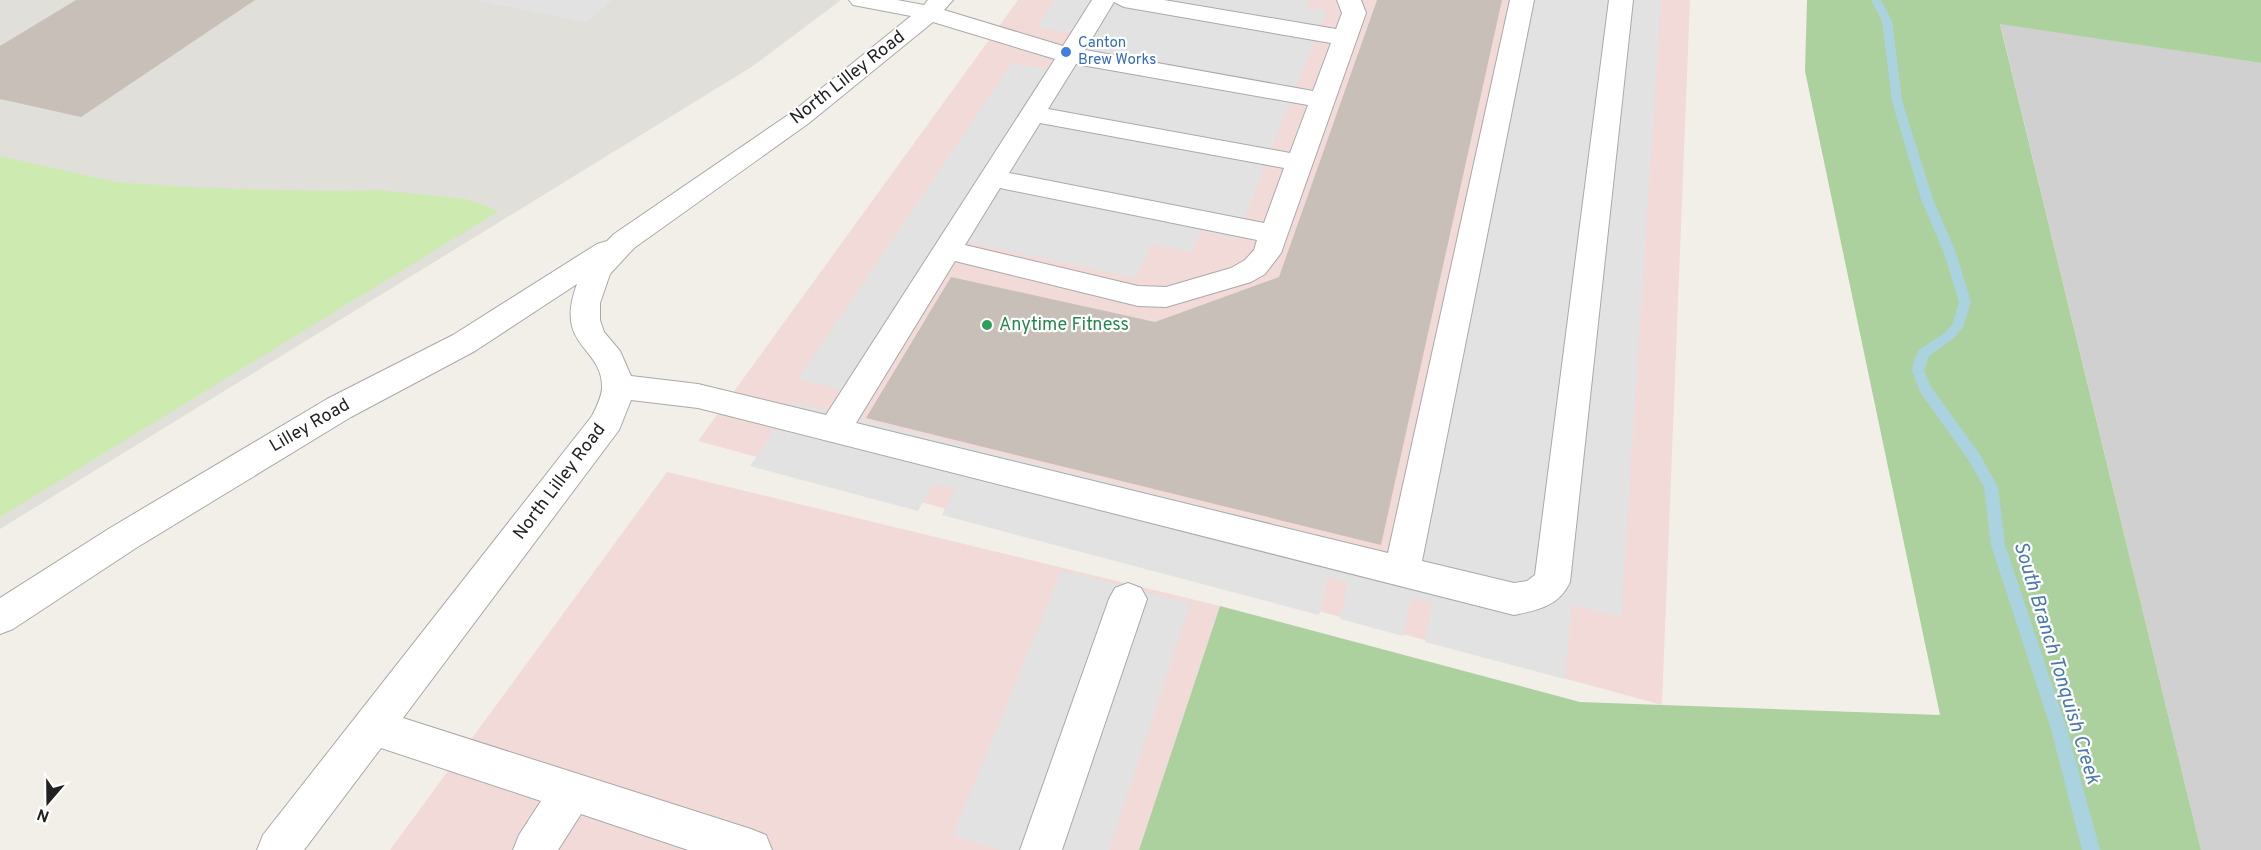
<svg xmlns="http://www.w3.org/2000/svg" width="2261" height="850" viewBox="0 0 2261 850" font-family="Overpass,sans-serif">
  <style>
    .commercial { fill: #f2dad9 }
    .religious { fill: #d0d0d0 }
    .airport { fill: #e1dfda }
    .grass { fill: #cdebb0 }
    .forest { fill: #add19e }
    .parking { fill: #e2e2e2 }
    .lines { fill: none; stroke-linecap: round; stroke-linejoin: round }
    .stream { fill: #aad3df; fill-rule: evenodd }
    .building { fill: #c7bfb8 }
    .minor-casing { stroke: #a9a9a9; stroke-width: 2 }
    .minor { fill: #fff; fill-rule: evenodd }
    .shop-dot { fill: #3f7fe0; stroke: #fff; stroke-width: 2 }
    .leisure-dot { fill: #2e9e5b; stroke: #fff; stroke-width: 2 }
    .labels { text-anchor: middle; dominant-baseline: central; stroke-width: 4.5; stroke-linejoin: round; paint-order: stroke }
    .far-shop-label { font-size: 15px; fill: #366cbe; stroke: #fff; text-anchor: start }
    .street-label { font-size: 18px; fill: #222; stroke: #fff }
    .leisure-label { font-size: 18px; fill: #27864d; stroke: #fff; text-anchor: start }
    .water-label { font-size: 20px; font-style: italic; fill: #4a7aab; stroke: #fff }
  </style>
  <rect width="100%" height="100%" fill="#f2efe9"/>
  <!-- commercial -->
  <path class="commercial" d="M1018 0H1690L1662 705 698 441Z
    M667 472 1220 606 1139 850H390Z"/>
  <!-- religious -->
  <path class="religious" d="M2000 23 2261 63V850H2201Z"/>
  <!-- airport -->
  <path class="airport" d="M0 0H841L753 66 0 529Z"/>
  <!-- grass -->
  <path class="grass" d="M0 156 115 182 206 188 334 191 380 190 466 199 499 211 0 517Z"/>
  <!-- forest -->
  <path class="forest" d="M1807 0H2261V63L2000 24 2201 850H1139L1220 606 1580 702 1940 715 1805 71Z"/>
  <!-- parking -->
  <path class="parking" d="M474 0H612L587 22Z
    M1055 0H1308L1305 8 1326 11 1236 239 1201 231 1192 252 1152 244 1136 278 963 241 867 396 798 379 1012 63 1062 72 1085 35 1037 27Z
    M1513 0H1661L1621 617 1572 605 1565 679 1425 642 1432 603 1411 598 1403 636 1340 619 1348 582 1328 577 1319 615 942 515 955 489 933 484 918 511 750 466 793 402 1393 554Z
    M1062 570 1190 604 1109 850H1001L953 835Z"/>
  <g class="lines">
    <!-- stream -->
    <path class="stream" d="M1871 0H1881L1892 21 1902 101 1933 199 1956 253 1971 302 1963 327 1954 338 1929 356 1924 371 1931 387 1979 453 1998 487 2005 545 2067 729 2100 850H2082L2051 729 1991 545 1984 487 1969 461 1920 392 1912 371 1914 360 1919 350 1946 332 1953 323 1959 302 1944 253 1921 199 1892 101 1882 21Z"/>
  </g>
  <!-- building -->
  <path class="building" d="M76 0H255L81 117 0 99V46Z
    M1377 0H1502L1381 545 866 418 951 277 1155 322 1279 277Z"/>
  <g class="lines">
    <!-- minor casing -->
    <g class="minor-casing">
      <path id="minor" d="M849 0H897L924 5 928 0H953L944 10 1063 46 1092 0H1164L1336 29 1342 13 1337 0H1361L1366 13 1281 253 1265 274 1251 282 1166 307 1138 306 955 261 856 423 1388 553 1510 0H1534L1422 561 1514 583 1527 581 1535 575 1609 0H1633L1570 582C1559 606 1538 610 1514 615L698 408 631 400 619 430 403 718 751 829 766 835 772 850H688L581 814 558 850H513L519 835 541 801 381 748 304 850H257L263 835 592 416C596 408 601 398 602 389 604 346 553 348 577 284L475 351 351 417 136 548 13 629 0 634V598L110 528 327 399 453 335 597 244 607 241 614 234 791 113 911 16 853 5ZM1114 2 1124 7 1331 43 1313 91 1085 50ZM933 22 1055 59 826 415 698 384 631 376 620 351 604 332 600 320V303L610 274 634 248 809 123ZM1076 64 1308 105 1290 153 1048 109ZM1040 123 1284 168 1264 223 1009 173ZM1000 188 1257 240 1254 250 1245 260 1231 268 1166 287 1138 286 965 245Z
        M1128 583 1141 588 1147 599 1062 850H1020L1109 599 1115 588Z"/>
    </g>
    <!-- minor -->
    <use href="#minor" class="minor"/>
  </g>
  <!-- markers -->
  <circle class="shop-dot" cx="1066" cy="52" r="6"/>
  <circle class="leisure-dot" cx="987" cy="325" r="6"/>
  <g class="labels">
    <!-- far-shop labels -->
    <g class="far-shop-label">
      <text x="1078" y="43">Canton<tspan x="1078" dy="17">Brew Works</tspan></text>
    </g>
    <!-- street labels -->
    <g class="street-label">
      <text transform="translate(848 78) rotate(-38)">North Lilley Road</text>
      <text transform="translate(310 426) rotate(-30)">Lilley Road</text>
      <text transform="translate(560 482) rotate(-53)">North Lilley Road</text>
    </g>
    <!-- leisure labels -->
    <g class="leisure-label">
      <text x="999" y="325">Anytime Fitness</text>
    </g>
    <!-- water labels -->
    <g class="water-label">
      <text transform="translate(2056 663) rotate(73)">South Branch Tonquish Creek</text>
    </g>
  </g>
  <!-- north arrow -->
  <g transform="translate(48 802) rotate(200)" stroke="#ffffff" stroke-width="4.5" paint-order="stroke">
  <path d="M0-4.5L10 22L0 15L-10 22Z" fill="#222222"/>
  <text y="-9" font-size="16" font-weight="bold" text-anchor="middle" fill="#222222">N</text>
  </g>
</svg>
